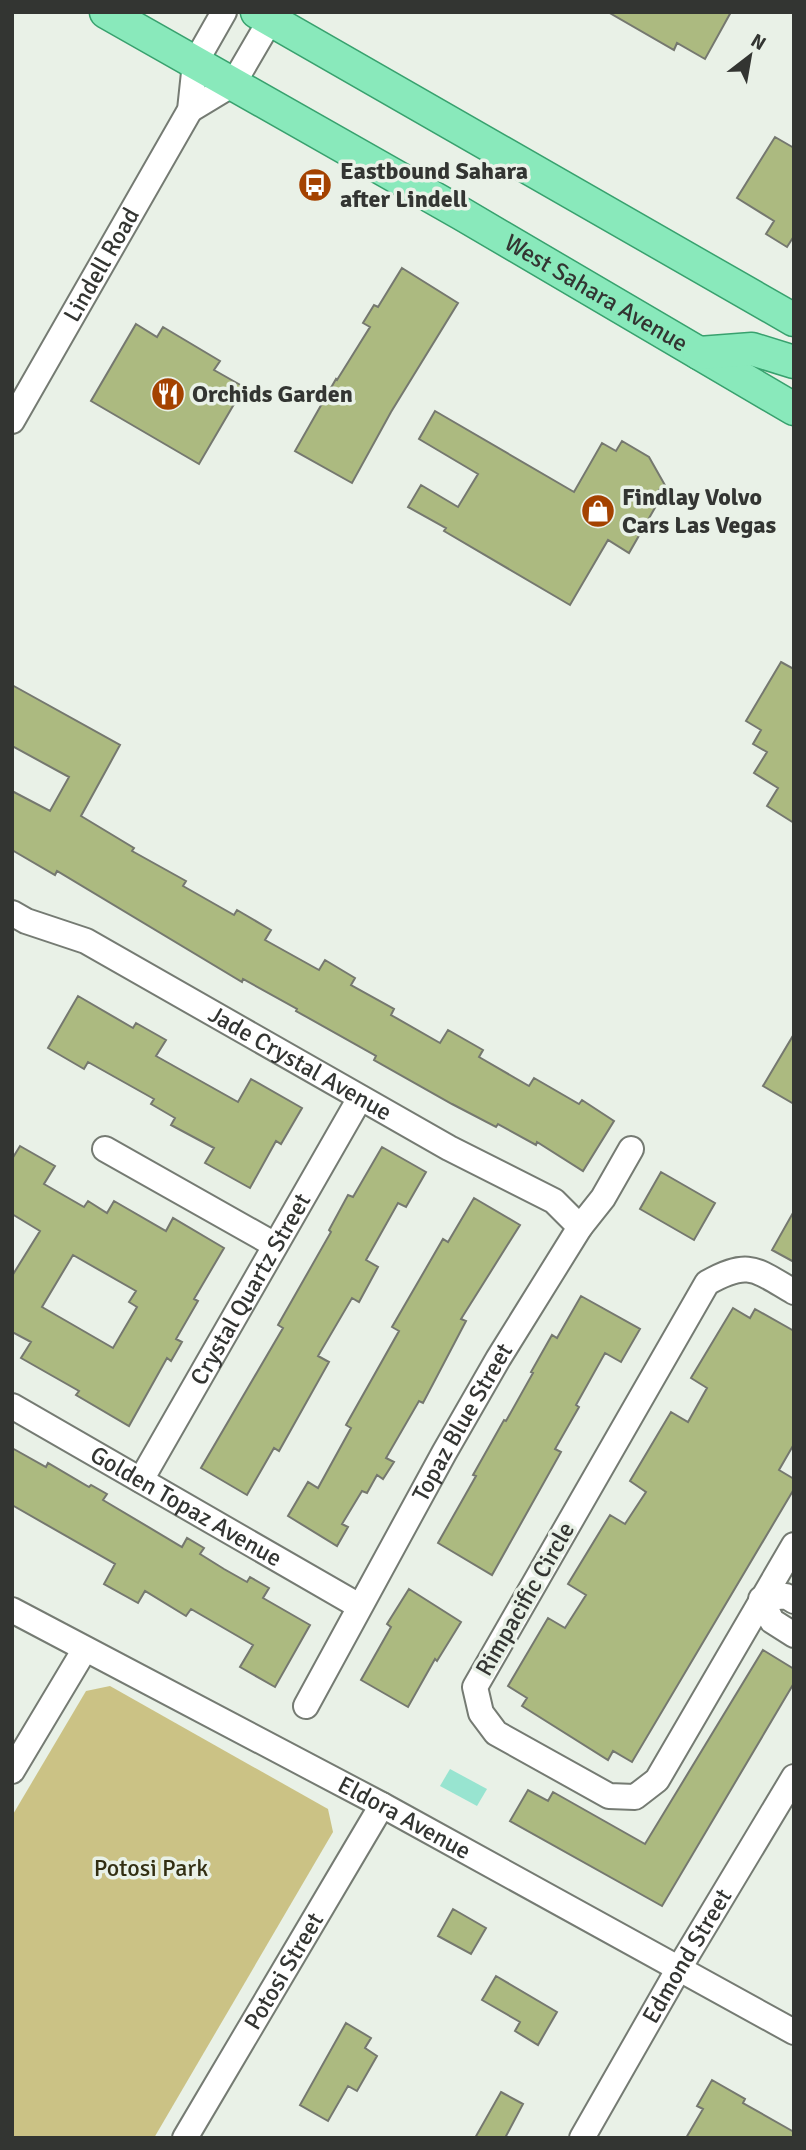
<svg xmlns="http://www.w3.org/2000/svg" width="806" height="2150" viewBox="0 0 806 2150" font-family="Signika,sans-serif">
  <style>
    .green { fill: #cbc285 }
    .water { fill: #98e4d0 }
    .building { fill: #acba80; stroke: #75786f; stroke-width: 2; fill-rule: evenodd }
    .lines { fill: none; stroke-linecap: round; stroke-linejoin: round }
    .minor-casing { stroke: #757b73; stroke-width: 28 }
    .major-casing { stroke: #38a16e; stroke-width: 35 }
    .minor { stroke: #fff; stroke-width: 24 }
    .major { stroke: #89e9bb; stroke-width: 32 }
    .labels { text-anchor: middle; dominant-baseline: central; stroke-width: 7; stroke-linejoin: round; paint-order: stroke }
    .poi-label { font-size: 24px; font-weight: bold; fill: #333532; stroke: #e9f1e7; text-anchor: start }
    .street-label { font-size: 24px; fill: #333532; stroke: #e9f1e7 }
    .park-label { font-size: 24px; fill: #322e12; stroke: #e9f1e7 }
  </style>
  <rect width="100%" height="100%" fill="#e9f1e7"/>
  <!-- green -->
  <path class="green" d="M110 1686 328 1809 333 1832 154 2138H12V1816L86 1691Z"/>
  <!-- water -->
  <path class="water" d="M450 1769 487 1789 477 1806 440 1786Z"/>
  <!-- building -->
  <path class="building" d="M608 12H731L705 59 677 43 674 50Z
    M775 137 794 148V236L787 247 766 234 774 221 737 198Z
    M402 268 458 303 391 412 352 483 295 451 336 379 337 380 370 327 363 323 374 305 378 307Z
    M136 324 157 337 163 327 220 361 214 370 244 387 199 464 91 401Z
    M435 411 574 492 602 443 616 451 622 441 649 457 666 487 659 490 660 499 629 553 608 540 570 605 444 531 446 528 408 507 421 485 458 507 478 474 419 439Z
    M781 662 794 669V823L767 806 778 788 754 773 767 752 753 744 761 730 746 721Z
    M12 685 120 745 81 816 134 848 132 851 186 881 183 886 234 915 237 910 271 930 265 940 319 970 325 960 355 978 351 985 394 1009 391 1015 440 1043 448 1030 483 1050 479 1057 529 1086 534 1078 579 1104 582 1100 614 1121 583 1171 537 1142 536 1145 498 1124 496 1127 452 1104 374 1060 376 1056 296 1011 297 1009 243 979 242 982 57 871 55 875 12 850V791L50 811 69 777 12 746Z
    M78 996 133 1028 136 1023 166 1040 156 1056 238 1102 251 1079 302 1108 281 1144 276 1141 250 1188 205 1163 214 1148 171 1125 175 1118 151 1104 154 1099 88 1062 84 1069 48 1048Z
    M794 1034V1104L763 1086Z
    M20 1146 55 1166 44 1184 84 1207 88 1201 107 1213 114 1201 166 1231 173 1218 224 1248 194 1299 198 1301 176 1339 182 1342 171 1361 167 1358 129 1426 76 1395 79 1391 21 1358 31 1342 12 1332V1276L40 1231 12 1214V1159ZM73 1255 136 1291 129 1302 137 1307 113 1348 42 1307Z
    M382 1147 426 1172 406 1207 398 1203 366 1260 378 1267 359 1302 352 1298 318 1356 329 1362 279 1451 274 1448 247 1495 201 1468 283 1328 278 1325 331 1232 329 1230 348 1195 353 1197Z
    M661 1172 715 1203 694 1240 640 1209Z
    M474 1198 520 1225 461 1319 466 1321 423 1403 419 1401 386 1458 394 1462 383 1479 377 1475 367 1493 362 1491 342 1524 348 1527 337 1546 288 1516 308 1482 318 1488 351 1428 346 1425 399 1331 392 1327 443 1239 448 1242Z
    M794 1211V1262L772 1250Z
    M581 1296 640 1329 621 1362 605 1353 576 1405 579 1407 555 1449 561 1452 492 1575 438 1543 476 1476 473 1475 504 1420 506 1421 533 1373 531 1372 552 1335 557 1338Z
    M733 1308 750 1318 755 1309 794 1331V1444L779 1470 794 1479V1489L632 1762 613 1751 608 1760 522 1706 527 1698 508 1686 548 1618 565 1628 586 1595 568 1584 610 1515 625 1524 646 1492 630 1481 671 1412 688 1422 707 1388 691 1378Z
    M12 1448 46 1467 48 1463 89 1487 91 1485 107 1494 103 1500 182 1547 187 1538 204 1548 200 1554 224 1569 247 1582 250 1577 269 1588 263 1598 310 1625 275 1687 240 1667 253 1645 191 1609 186 1616 145 1591 138 1603 104 1584 115 1564 12 1505Z
    M409 1589 461 1622 437 1661 435 1659 408 1707 361 1680 391 1627 387 1624Z
    M763 1650 794 1669V1683L662 1906 510 1821 528 1790 548 1801 553 1792 645 1844Z
    M453 1909 486 1928 471 1954 438 1936Z
    M496 1976 557 2012 538 2045 515 2031 520 2022 482 2000Z
    M346 2023 371 2038 365 2048 377 2056 357 2091 348 2086 328 2121 300 2105Z
    M712 2080 745 2099 743 2103 794 2132V2138H686L703 2109 697 2106Z
    M501 2092 523 2104 505 2138H475Z"/>
  <g class="lines">
    <!-- minor casing -->
    <g class="minor-casing">
      <g id="minor">
        <path d="M190 110 233 84 275 12"/>
        <path id="s1" d="M12 421 190 110 195 63 224 12"/>
        <path id="s2" d="M12 913 26 921 86 941 449 1148 554 1201 580 1227"/>
        <path d="M105 1149 275 1245"/>
        <path d="M794 1292C756 1270 749 1259 707 1283L475 1687 481 1713 496 1733 609 1796 635 1797 657 1780 794 1545"/>
        <path id="s3" d="M12 1406 359 1606"/>
        <path id="s4" d="M141 1480 360 1098"/>
        <path d="M794 1601 786 1596 761 1599 772 1621 794 1635"/>
        <path id="s5" d="M12 1610 382 1805 794 2032"/>
        <path id="s6" d="M306 1706 444 1453 498 1359 580 1227 603 1198 631 1149"/>
        <path d="M12 1771 85 1649"/>
        <path id="s7" d="M185 2138 382 1805"/>
        <path id="s8" d="M582 2138 678 1970 794 1777"/>
      </g>
    </g>
    <!-- major casing -->
    <g class="major-casing">
      <g id="major">
        <path id="s9" d="M106 12 462 214 794 409"/>
        <path d="M257 12 794 320"/>
        <path d="M699 353 752 349 794 362"/>
      </g>
    </g>
    <!-- minor -->
    <use href="#minor" class="minor"/>
    <!-- major -->
    <use href="#major" class="major"/>
  </g>
  <!-- icons -->
  <defs>
    <g id="bus-disc" transform="scale(1.75)"><circle r="9.5" fill="#a44200" stroke="#e9f1e7"/><path d="M-5-6H5V4H4V6H2V4H-2V6H-4V4H-5ZM-3.5-4V0h7V-4ZM-3.5 1.2v1.5H-2V1.2ZM2 1.2v1.5H3.5V1.2Z" fill="#fff"/></g>
    <g id="restaurant-disc" transform="scale(1.75)"><circle r="9.5" fill="#a44200" stroke="#e9f1e7"/><path d="M-5-6h1v4h1v-4h1v4h1v-4h1v5L-1.5 .5V6h-2V.5L-5-1ZM5-6V6H3V1.5H1.5Q1.5-4 5-6Z" fill="#fff"/></g>
    <g id="shop-disc" transform="scale(1.75)"><circle r="9.5" fill="#a44200" stroke="#e9f1e7"/><path d="M-5-2.5h2.3a2.7 3.5 0 0 1 5.4 0H5L5.5 6h-11ZM-1.5-2.5h3a1.5 2.3 0 0 0-3 0Z" fill="#fff"/></g>
  </defs>
  <g fill-rule="evenodd">
    <use href="#bus-disc" x="315" y="185"/>
    <use href="#restaurant-disc" x="168" y="394"/>
    <use href="#shop-disc" x="598" y="511"/>
  </g>
  <g class="labels">
    <!-- poi labels -->
    <g class="poi-label">
      <text x="340" y="171">Eastbound Sahara<tspan x="340" dy="28">after Lindell</tspan></text>
      <text x="192" y="394">Orchids Garden</text>
      <text x="622" y="497">Findlay Volvo<tspan x="622" dy="28">Cars Las Vegas</tspan></text>
    </g>
    <!-- street labels -->
    <g class="street-label">
      <text stroke="none"><textPath href="#s1" startOffset="180">Lindell Road</textPath></text>
      <text stroke="none"><textPath href="#s9" startOffset="565">West Sahara Avenue</textPath></text>
      <text stroke="none"><textPath href="#s2" startOffset="326">Jade Crystal Avenue</textPath></text>
      <text stroke="none"><textPath href="#s4" startOffset="220">Crystal Quartz Street</textPath></text>
      <text stroke="none"><textPath href="#s6" startOffset="324">Topaz Blue Street</textPath></text>
      <text stroke="none"><textPath href="#s3" startOffset="201">Golden Topaz Avenue</textPath></text>
      <text transform="translate(525 1599) rotate(-60)">Rimpacific Circle</text>
      <text stroke="none"><textPath href="#s5" startOffset="444">Eldora Avenue</textPath></text>
      <text stroke="none"><textPath href="#s8" startOffset="210">Edmond Street</textPath></text>
      <text stroke="none"><textPath href="#s7" startOffset="194">Potosi Street</textPath></text>
    </g>
    <!-- park labels -->
    <g class="park-label">
      <text x="151" y="1868">Potosi Park</text>
    </g>
  </g>
  <!-- border -->
  <rect width="806" height="2150" fill="none" stroke="#333532" stroke-width="28"/>
  <!-- north arrow -->
  <g transform="translate(750 56) rotate(31)" stroke="#e9f1e7" stroke-width="5" paint-order="stroke">
  <path d="M0-5L12 26L0 18L-12 26Z" fill="#333532"/>
  <text y="-10" font-size="19" font-weight="bold" text-anchor="middle" fill="#333532">N</text>
  </g>
</svg>
